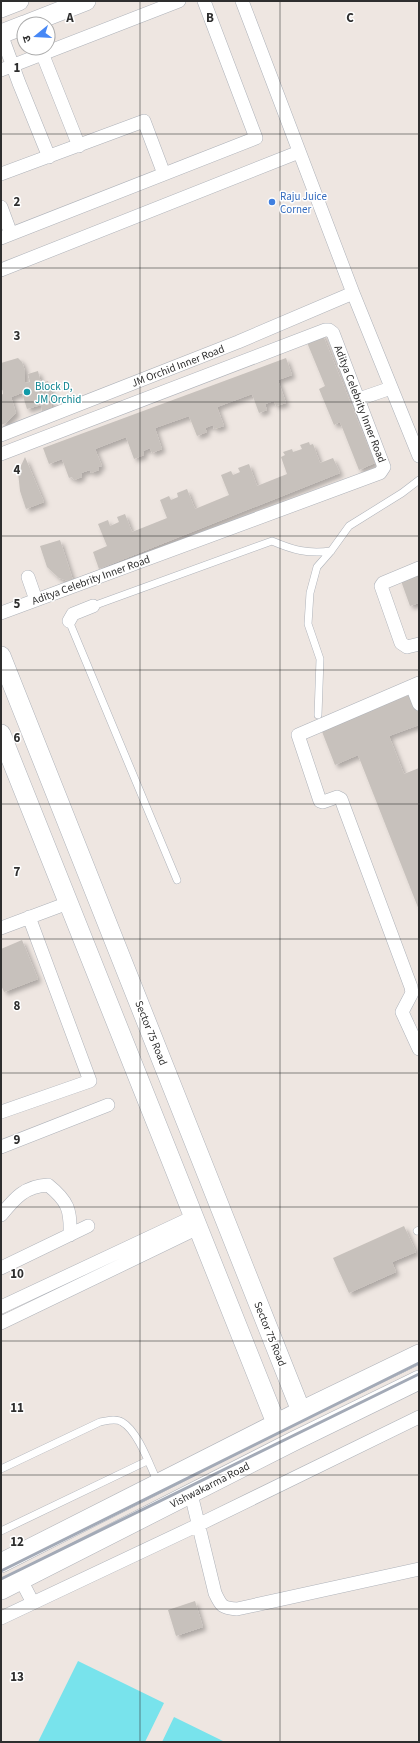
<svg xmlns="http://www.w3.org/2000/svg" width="420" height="1743" viewBox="0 0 420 1743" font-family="'Source Sans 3','Noto Sans Devanagari',sans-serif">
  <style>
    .water { fill: #78e3ec }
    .building { fill: #c7c1bc; filter: url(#shadow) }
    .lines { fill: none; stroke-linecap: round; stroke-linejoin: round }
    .lane-casing { stroke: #aeb2b9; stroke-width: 8 }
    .street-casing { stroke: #aeb2b9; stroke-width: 14 }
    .secondary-casing { stroke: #aeb2b9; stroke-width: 20 }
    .lane { stroke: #fff; stroke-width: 7 }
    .street { stroke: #fff; stroke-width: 13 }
    .secondary { stroke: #fff; stroke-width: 19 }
    .rail { stroke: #a3aab7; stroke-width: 3 }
    .grid { fill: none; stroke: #2e2e2e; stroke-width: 1; stroke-opacity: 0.55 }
    .shop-dot { fill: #3f7fe0; stroke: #fff; stroke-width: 1.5 }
    .culture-dot { fill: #0f9aa8; stroke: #fff; stroke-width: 1.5 }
    .labels { text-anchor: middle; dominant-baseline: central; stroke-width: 3; stroke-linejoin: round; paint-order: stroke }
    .shop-label { font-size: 11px; fill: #366cbe; stroke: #fff; text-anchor: start }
    .street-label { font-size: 11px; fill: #2e2e2e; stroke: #fff }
    .culture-label { font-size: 11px; fill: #0d838f; stroke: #fff; text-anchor: start }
    .grid-label { font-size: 13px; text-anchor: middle; font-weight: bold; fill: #2e2e2e; stroke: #fff; stroke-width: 3; stroke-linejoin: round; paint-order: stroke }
  </style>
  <defs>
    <filter id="shadow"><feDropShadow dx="3.5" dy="3.5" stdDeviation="2" flood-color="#0004"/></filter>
  </defs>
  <rect width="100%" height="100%" fill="#eee6e1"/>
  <!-- water -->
  <path class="water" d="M78 1661 164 1703 145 1742H38Z
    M174 1717 225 1742H162Z"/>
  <!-- building -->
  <path class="building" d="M322 333 375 463 359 470 340 422 334 425 319 389 325 386 306 340Z
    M18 358 22 362 25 371V383L30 382 28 374 38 371 41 383 48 381 53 399 50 400 52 408 42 411 41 405 27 409 22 393 11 397 16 413 6 423 1 425V395L3 394V391L1 388V363Z
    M286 358 292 375 278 380 286 403 276 406 274 401 265 404 267 410 259 413 252 394 217 407 224 426 214 429 213 425 205 428 207 432 197 436 189 416 155 428 162 449 152 453 150 448 143 451 144 455 134 459 126 437 95 449 102 466 98 467 99 470 91 473 90 470 81 473 82 477 74 480 72 477 69 478 62 459 49 464 43 448Z
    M309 442 310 445 313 444 320 463 333 458 340 473 99 569 93 552 107 546 98 524 108 520 110 526 119 522 117 517 125 514 132 532 167 518 160 500 169 496 171 500 178 497 177 493 187 489 195 509 229 495 221 475 231 471 233 475 240 472 238 468 249 464 257 486 287 474 281 457 285 455 283 452 292 449 293 452 302 449 300 445Z
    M25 457 44 502 26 509 20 491 18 472Z
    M60 540 74 583 59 578 47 567 40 546Z
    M419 571V603L410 606 400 578Z
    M419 691V725L389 736 404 774 419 768V910L358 755 335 765 321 729Z
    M22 940 38 979 4 992 1 985V949Z
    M404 1226 416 1252 392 1262 396 1272 349 1293 333 1258Z
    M195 1601 203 1627 176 1636 168 1610Z"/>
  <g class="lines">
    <!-- lane casing -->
    <g class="lane-casing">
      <path id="lane" d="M93 606 272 541C293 550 307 554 331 551
        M69 621 177 880
        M318 715 320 659 308 624 310 593 317 567 331 551 349 526 402 493 419 480
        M417 1231 419 1230
        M1 1469 100 1422C106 1421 116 1418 122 1422 138 1431 150 1466 158 1483
        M1 1531 147 1461"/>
    </g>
    <!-- street casing -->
    <g class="street-casing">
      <path id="street" d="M242 1 353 293 419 456
        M1 34 19 83 49 157
        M40 48 79 146
        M1 70 179 1
        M1 174 144 121 164 174
        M1 207 11 234
        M1 238 256 138 204 1
        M1 270 299 152
        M359 399 391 388
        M1 435 238 342 353 293
        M1 454 325 330H329L333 333 384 467 380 473 1 613
        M419 568 383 583 381 586 401 643 407 647 419 644
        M28 577 36 600
        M69 621 73 614 93 606
        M419 683 298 735 320 801 323 802 337 797 341 799 411 987 412 993 402 1012 419 1049
        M412 686 419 704
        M1 928 68 903
        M1 1112 90 1081 29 917
        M1 1147 108 1105
        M1 1215C15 1198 25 1186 48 1185 68 1201 71 1210 70 1235
        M1 1268 88 1226
        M1 1307 193 1217
        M1 1323 198 1228
        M191 1494 215 1593C221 1606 222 1608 237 1609L419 1569
        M21 1580 33 1603
        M1 1618 198 1525 419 1417"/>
    </g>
    <!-- secondary casing -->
    <g class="secondary-casing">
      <path id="secondary" d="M1 8 19 1
        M27 24 86 1
        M1 34 24 25
        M1 656 301 1411
        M1 734 276 1423
        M1 1563 301 1411 419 1354
        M1 1590 294 1441 419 1380"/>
    </g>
    <!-- lane -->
    <use href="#lane" class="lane"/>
    <!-- street -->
    <use href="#street" class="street"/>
    <!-- secondary -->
    <use href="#secondary" class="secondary"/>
    <!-- rail -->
    <path class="rail" d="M1 1571 419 1363
      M1 1579 419 1374"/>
  </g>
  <!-- grid -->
  <path class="grid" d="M140 1V1742M280 1V1742M1 134H419M1 268H419M1 402H419M1 536H419M1 670H419M1 804H419M1 939H419M1 1073H419M1 1207H419M1 1341H419M1 1475H419M1 1609H419"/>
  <!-- markers -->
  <circle class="shop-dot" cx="272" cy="202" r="4"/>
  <circle class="culture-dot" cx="27" cy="392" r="4"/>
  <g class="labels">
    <!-- shop labels -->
    <g class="shop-label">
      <text x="280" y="196">Raju Juice<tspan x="280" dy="13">Corner</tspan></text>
    </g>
    <!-- street labels -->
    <g class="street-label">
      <text transform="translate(178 366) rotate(-21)">JM Orchid Inner Road</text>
      <text transform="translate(360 404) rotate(69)">Aditya Celebrity Inner Road</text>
      <text transform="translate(91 580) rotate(-20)">Aditya Celebrity Inner Road</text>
      <text transform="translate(151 1033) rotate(68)">Sector 75 Road</text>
      <text transform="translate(270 1334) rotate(68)">Sector 75 Road</text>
      <text transform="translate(210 1485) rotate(-27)">Vishwakarma Road</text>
    </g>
    <!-- culture labels -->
    <g class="culture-label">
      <text x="35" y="386">Block D,<tspan x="35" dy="13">JM Orchid</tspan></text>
    </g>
  </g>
  <g class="grid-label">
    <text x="70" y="22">A</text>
    <text x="210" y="22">B</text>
    <text x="350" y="22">C</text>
    <text x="17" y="72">1</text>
    <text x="17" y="206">2</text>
    <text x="17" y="340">3</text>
    <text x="17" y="474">4</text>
    <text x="17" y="608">5</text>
    <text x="17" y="742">6</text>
    <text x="17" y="876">7</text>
    <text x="17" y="1010">8</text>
    <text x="17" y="1144">9</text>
    <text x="17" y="1278">10</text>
    <text x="17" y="1412">11</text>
    <text x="17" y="1546">12</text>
    <text x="17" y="1681">13</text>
  </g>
  <!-- border -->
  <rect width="420" height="1743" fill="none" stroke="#2e2e2e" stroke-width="4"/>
  <!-- north arrow -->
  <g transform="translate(36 36) rotate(252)"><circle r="19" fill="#ffffff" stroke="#ababab"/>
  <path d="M0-3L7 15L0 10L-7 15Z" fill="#4788f6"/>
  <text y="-6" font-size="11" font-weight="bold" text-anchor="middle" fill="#2e2e2e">उ</text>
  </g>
</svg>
